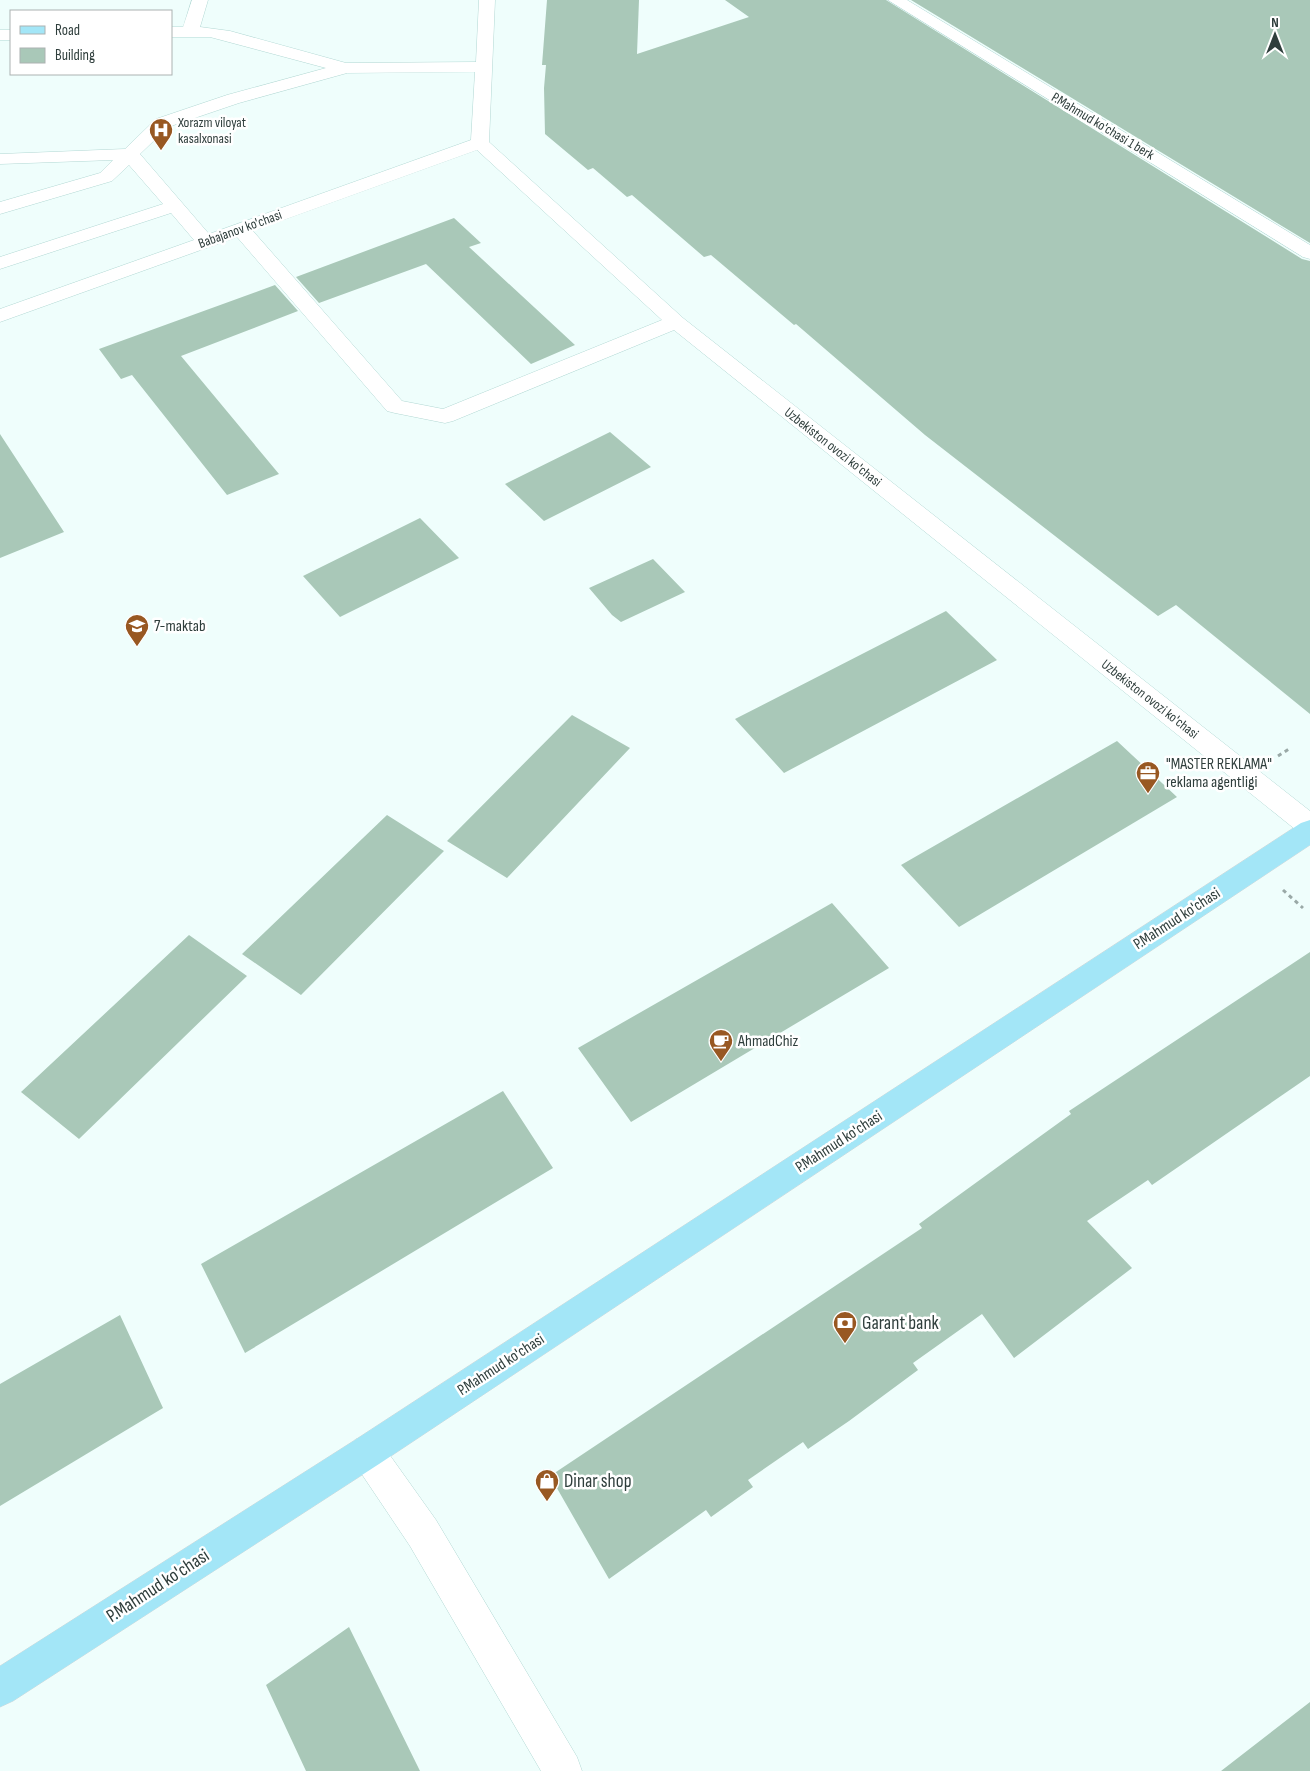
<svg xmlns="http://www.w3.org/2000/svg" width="1310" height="1771" viewBox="0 0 1310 1771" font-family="'Sofia Sans Condensed',sans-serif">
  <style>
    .building { fill: #a9c8b8 }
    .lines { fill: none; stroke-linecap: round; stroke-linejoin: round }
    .minor-casing { stroke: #b2d8d4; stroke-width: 1 }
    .major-casing { stroke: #d5d8d8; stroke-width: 1 }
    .path { stroke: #9aa9a7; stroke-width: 3; stroke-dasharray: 4 4; stroke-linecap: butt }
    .minor { fill: #fff; fill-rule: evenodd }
    .major { fill: #a3e6f7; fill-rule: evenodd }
    .labels { text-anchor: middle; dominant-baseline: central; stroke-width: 5; stroke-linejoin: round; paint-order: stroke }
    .far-poi-label { font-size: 14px; fill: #2f3e3c; stroke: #fff; text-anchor: start }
    .far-street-label { font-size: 14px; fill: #2f3e3c; stroke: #fff }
    .poi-label { font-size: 16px; fill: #2f3e3c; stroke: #fff; text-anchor: start }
    .street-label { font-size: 16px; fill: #2f3e3c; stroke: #fff }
    .near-poi-label { font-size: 19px; fill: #2f3e3c; stroke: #fff; text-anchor: start }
    .near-street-label { font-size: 19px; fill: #2f3e3c; stroke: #fff }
  </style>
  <rect width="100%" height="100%" fill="#effefc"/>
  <!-- building -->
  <path class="building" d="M547 0H639L637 54 749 17 725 0H886L1302 259 1310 261V714L1176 605 1158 616 925 435 796 324 794 325 711 255 704 257 632 195 627 197 593 168 588 170 545 134 544 88 546 65H542Z
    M911 0H1310V243Z
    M454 218 481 243 469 247 575 345 531 364 426 264 319 303 296 277Z
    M275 285 298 311 181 356 279 474 227 495 132 375 121 379 99 349Z
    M610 432 651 467 544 521 505 484Z
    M0 434 64 532 0 558Z
    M420 518 459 558 340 617 303 576Z
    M653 559 685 592 621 622 612 615 589 588Z
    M946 611 997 660 784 773 735 719Z
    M572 715 630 748 507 878 447 841Z
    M1117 741 1177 797 959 927 901 865Z
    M387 815 444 851 301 995 242 954Z
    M832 903 889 968 631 1122 578 1048Z
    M189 935 247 976 79 1139 21 1092Z
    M1310 952V1076L1152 1185 1148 1180 1087 1221 1132 1268 1014 1358 982 1314 913 1363 918 1370 849 1421 808 1449 803 1442 748 1480 753 1487 711 1517 706 1510 609 1579 550 1476 922 1228 919 1224 1071 1114 1069 1111Z
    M503 1091 553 1168 245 1353 201 1264Z
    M120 1315 163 1408 0 1506V1384Z
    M349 1627 420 1771H306L266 1685Z
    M1310 1702V1771H1221Z"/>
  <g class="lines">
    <!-- minor casing -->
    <g class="minor-casing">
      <path id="minor" d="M192 0H208L200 27 230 31 346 63 476 62 479 0H495L489 142 683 318 1310 811V837L1301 834 674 330 453 421 445 423 395 413 387 411 237 237 0 322V309L194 240 171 213 0 269V257L163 204 129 165 112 181 0 214V202L100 173 113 160 0 164V154L125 149 156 119 227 95 326 68 210 37H171V27H183ZM475 72 471 140 209 234 140 154 168 127 239 103 347 73ZM477 150 662 320 443 409 402 401 253 231Z
        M888 0H907L1310 245V259L1303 257Z
        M0 30H11V40H0Z
        M367 1435 379 1440 436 1520 577 1757 582 1771H541L410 1546 355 1464 350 1452 355 1440Z"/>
    </g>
    <!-- major casing -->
    <g class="major-casing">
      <path id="major" d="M1310 820V845L379 1464 13 1701 0 1707V1666L355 1440 1301 823Z"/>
    </g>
    <!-- path -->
    <path class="path" d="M1278 756 1289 749
      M1283 890 1303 908"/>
    <!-- minor -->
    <use href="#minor" class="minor"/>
    <!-- major -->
    <use href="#major" class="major"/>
  </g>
  <!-- icons -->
  <defs>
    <g id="hospital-pin" transform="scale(1.25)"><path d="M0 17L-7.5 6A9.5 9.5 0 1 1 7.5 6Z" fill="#985822" stroke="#fff"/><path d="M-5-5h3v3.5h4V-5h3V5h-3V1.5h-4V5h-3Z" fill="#fff"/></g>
    <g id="school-pin" transform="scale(1.25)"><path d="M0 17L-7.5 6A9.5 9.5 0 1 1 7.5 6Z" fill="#985822" stroke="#fff"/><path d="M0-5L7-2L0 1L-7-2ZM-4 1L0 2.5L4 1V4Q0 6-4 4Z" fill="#fff"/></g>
    <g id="office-pin" transform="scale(1.25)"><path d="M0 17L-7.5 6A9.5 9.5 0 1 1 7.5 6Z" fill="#985822" stroke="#fff"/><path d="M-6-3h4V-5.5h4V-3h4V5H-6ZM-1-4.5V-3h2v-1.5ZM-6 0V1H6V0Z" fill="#fff"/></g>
    <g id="cafe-pin" transform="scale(1.25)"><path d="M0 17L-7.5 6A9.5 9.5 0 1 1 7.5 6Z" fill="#985822" stroke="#fff"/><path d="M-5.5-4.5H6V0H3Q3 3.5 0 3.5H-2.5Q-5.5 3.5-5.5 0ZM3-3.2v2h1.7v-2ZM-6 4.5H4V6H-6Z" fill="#fff"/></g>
    <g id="bank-pin" transform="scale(1.25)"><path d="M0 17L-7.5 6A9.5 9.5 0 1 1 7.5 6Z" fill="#985822" stroke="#fff"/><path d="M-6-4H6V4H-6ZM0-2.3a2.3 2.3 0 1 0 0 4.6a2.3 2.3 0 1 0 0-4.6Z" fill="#fff"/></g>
    <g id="shop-pin" transform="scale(1.25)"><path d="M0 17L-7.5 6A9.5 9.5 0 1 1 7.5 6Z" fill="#985822" stroke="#fff"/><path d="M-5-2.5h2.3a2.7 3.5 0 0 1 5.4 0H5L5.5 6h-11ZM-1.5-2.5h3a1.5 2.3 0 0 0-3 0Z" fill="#fff"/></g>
  </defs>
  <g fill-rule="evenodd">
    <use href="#hospital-pin" x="161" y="130"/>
    <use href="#school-pin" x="137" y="626"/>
    <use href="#office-pin" x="1148" y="773"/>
    <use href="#cafe-pin" x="721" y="1041"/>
    <use href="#bank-pin" x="845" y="1323"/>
    <use href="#shop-pin" x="547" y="1481"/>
  </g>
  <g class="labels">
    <!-- far-poi labels -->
    <g class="far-poi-label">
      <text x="178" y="122">Xorazm viloyat<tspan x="178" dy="16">kasalxonasi</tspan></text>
    </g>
    <!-- far-street labels -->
    <g class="far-street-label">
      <text transform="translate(1103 126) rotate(31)">P.Mahmud ko'chasi 1 berk</text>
      <text transform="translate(240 229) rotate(-20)">Babajanov ko'chasi</text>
      <text transform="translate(833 447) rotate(38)">Uzbekiston ovozi ko'chasi</text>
      <text transform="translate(1150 699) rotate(38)">Uzbekiston ovozi ko'chasi</text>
    </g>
    <!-- poi labels -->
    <g class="poi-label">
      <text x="154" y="626">7-maktab</text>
      <text x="1166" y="764">"MASTER REKLAMA"<tspan x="1166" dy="18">reklama agentligi</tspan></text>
      <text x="738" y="1041">AhmadChiz</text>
    </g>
    <!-- street labels -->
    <g class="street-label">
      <text transform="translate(1177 919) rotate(-33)">P.Mahmud ko'chasi</text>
      <text transform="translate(839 1142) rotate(-33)">P.Mahmud ko'chasi</text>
      <text transform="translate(501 1365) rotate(-33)">P.Mahmud ko'chasi</text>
    </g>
    <!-- near-poi labels -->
    <g class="near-poi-label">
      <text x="862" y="1323">Garant bank</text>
      <text x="564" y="1481">Dinar shop</text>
    </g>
    <!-- near-street labels -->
    <g class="near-street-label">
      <text transform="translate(158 1586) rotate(-33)">P.Mahmud ko'chasi</text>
    </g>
  </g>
  <!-- legend -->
  <rect x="10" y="10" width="162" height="65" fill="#ffffff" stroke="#acb2b1"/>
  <rect x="20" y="26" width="25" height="8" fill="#a3e6f7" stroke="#acb2b1"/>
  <text x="55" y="35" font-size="15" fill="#2f3e3c">Road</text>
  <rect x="20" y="48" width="25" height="15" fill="#a9c8b8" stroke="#acb2b1"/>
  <text x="55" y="60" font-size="15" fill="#2f3e3c">Building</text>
  <!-- north arrow -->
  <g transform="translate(1275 35)" stroke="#ffffff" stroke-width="4" paint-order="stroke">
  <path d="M0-4L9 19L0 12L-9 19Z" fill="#2f3e3c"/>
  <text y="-8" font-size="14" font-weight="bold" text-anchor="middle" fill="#2f3e3c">N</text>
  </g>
</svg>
